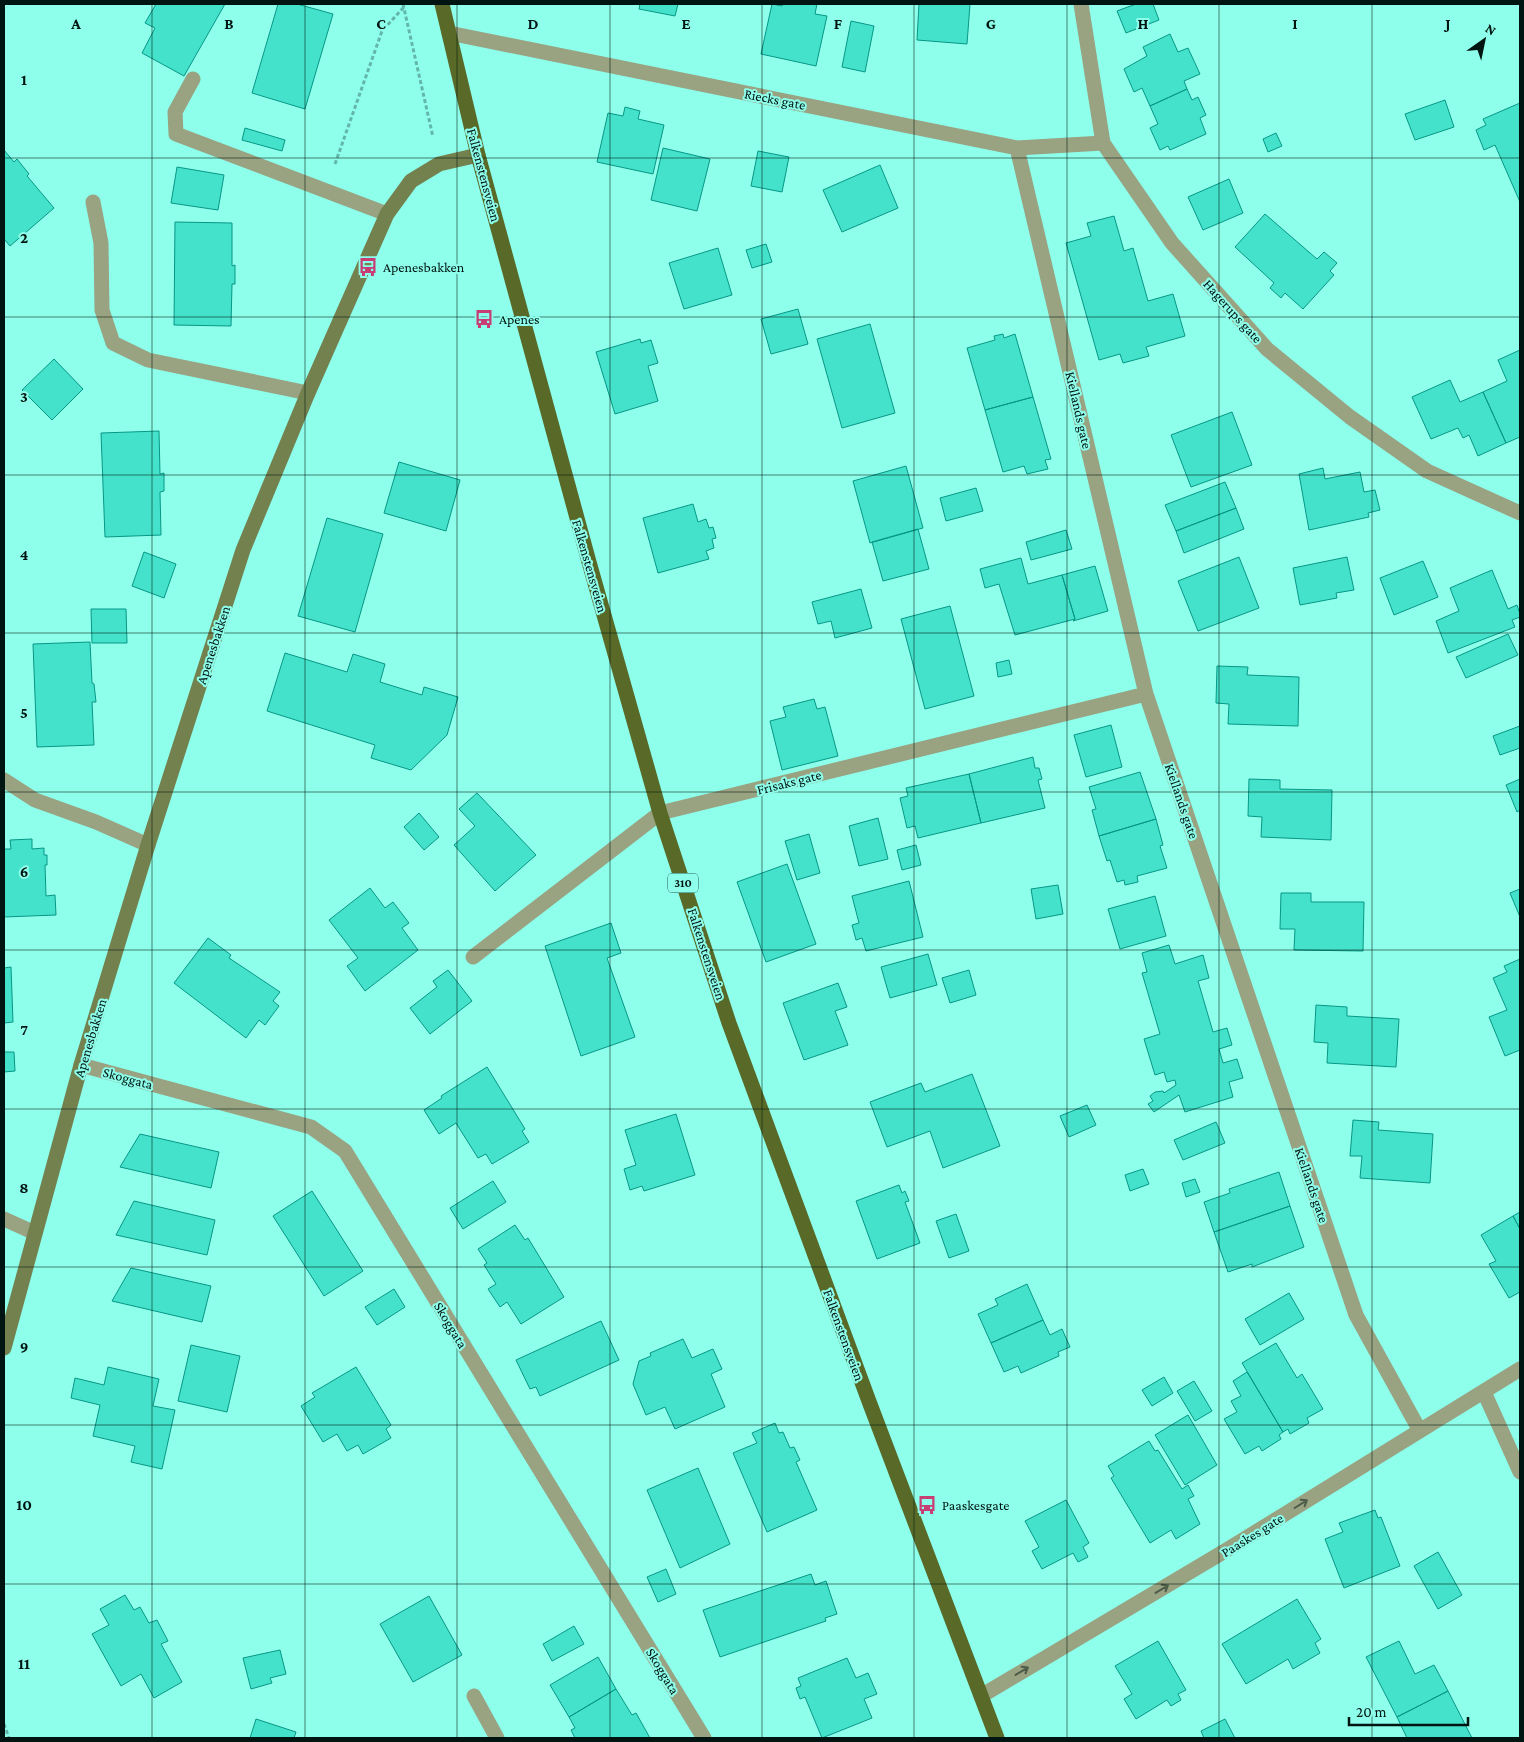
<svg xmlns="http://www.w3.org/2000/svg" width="1524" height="1742" viewBox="0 0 1524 1742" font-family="'Crimson Pro',serif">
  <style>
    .building { fill: #44e2cb; stroke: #079786 }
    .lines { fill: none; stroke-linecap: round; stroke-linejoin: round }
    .path { stroke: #62b7a8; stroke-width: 3; stroke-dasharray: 4 2.5; stroke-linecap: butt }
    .lane { stroke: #99a281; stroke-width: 15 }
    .street { stroke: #99a281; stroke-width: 15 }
    .secondary { stroke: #73814f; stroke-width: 15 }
    .primary { stroke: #596927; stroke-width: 15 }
    .oneway { stroke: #4c5c49 }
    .grid { fill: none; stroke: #001511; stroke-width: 1; stroke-opacity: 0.55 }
    .labels { text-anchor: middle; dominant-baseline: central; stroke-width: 4; stroke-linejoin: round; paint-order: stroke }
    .shield { fill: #8effeb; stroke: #2b5b52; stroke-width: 1 }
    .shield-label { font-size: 12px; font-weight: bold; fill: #001511 }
    .street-label { font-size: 14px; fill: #001511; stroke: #8effeb }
    .poi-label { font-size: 14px; fill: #001511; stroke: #8effeb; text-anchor: start }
    .grid-label { font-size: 16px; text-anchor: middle; font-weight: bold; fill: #001511; stroke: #8effeb; stroke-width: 4; stroke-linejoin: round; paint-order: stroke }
  </style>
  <rect width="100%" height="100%" fill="#8effeb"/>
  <!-- building -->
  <path class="building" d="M156 4H225L184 76 142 53 155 28 145 23Z
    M278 4H297L333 14 305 109 252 93Z
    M640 4H678L675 16 639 9Z
    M772 4 782 6 783 4H817L815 14 827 16 816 66 761 54Z
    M919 4H970L967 44 917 40Z
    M1136 4H1153L1159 20 1126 33 1117 11Z
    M851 21 874 26 865 72 842 67Z
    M1170 34 1178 52 1188 48 1200 74 1184 81 1187 89 1150 106 1142 88 1134 92 1124 69 1147 56 1143 47Z
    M1187 89 1192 100 1198 97 1206 115 1200 118 1206 134 1170 150 1168 146 1160 150 1150 128 1158 124 1150 106Z
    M1445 100 1454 127 1415 140 1405 114Z
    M1520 103V202L1495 145 1484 150 1476 130 1486 125 1483 119Z
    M625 107 640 111 638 119 664 125 653 174 597 162 608 113 623 116Z
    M245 128 285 140 282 151 242 140Z
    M1276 133 1282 146 1268 152 1263 139Z
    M663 148 710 159 697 211 651 200Z
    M4 150 14 162 17 159 29 174 27 176 54 208 10 246 4 239Z
    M758 151 789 157 782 192 751 186Z
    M880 165 898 208 842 232 823 190Z
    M177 167 224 175 218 210 171 203Z
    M1229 179 1243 213 1203 230 1188 197Z
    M1265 214 1317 259 1324 252 1337 263 1330 271 1334 275 1303 309 1285 293 1281 298 1270 288 1274 283 1235 247Z
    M1114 216 1124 251 1133 248 1148 301 1173 294 1185 336 1146 347 1149 356 1123 363 1120 354 1099 360 1066 243 1091 236 1087 223Z
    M175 222 232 223V266L235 265V284H232L231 326 174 325Z
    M766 244 772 262 752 268 746 250Z
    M718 248 732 295 684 309 669 263Z
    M798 309 808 344 771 354 761 319Z
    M870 324 895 413 842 428 817 339Z
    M1003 334 1004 338 1015 334 1033 397 985 410 967 348 995 340 994 336Z
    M640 339 641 343 651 340 658 363 648 366 658 401 615 414 596 352Z
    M1520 350V437L1506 443 1483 392 1507 381 1498 360Z
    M54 359 83 389 52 420 22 390Z
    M1450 380 1460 402 1483 392 1506 443 1478 456 1469 435 1463 438 1458 428 1431 439 1412 397Z
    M1033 397 1051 459 1045 460 1048 469 1027 474 1024 466 1003 472 985 410Z
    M1232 412 1252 465 1191 487 1171 435Z
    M159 431 160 474 164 473V491L160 492 161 535 105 537 101 433Z
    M399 462 460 480 446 531 384 513Z
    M906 466 923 528 870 543 853 481Z
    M1323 468 1325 479 1360 472 1364 492 1375 490 1380 510 1368 513 1369 517 1309 530 1299 474Z
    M1225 482 1236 508 1176 531 1165 505Z
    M976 488 983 511 946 521 940 498Z
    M693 504 698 522 706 519 709 528 713 527 716 538 712 539 714 548 706 551 709 559 658 573 643 518Z
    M1236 508 1244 529 1184 553 1176 531Z
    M327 518 383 534 355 632 298 616Z
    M918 529 929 569 883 581 872 542Z
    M1066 530 1072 549 1031 560 1026 542Z
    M144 552 176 564 164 598 132 586Z
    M1239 557 1259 608 1198 631 1178 581Z
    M1347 557 1354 590 1336 593 1337 598 1300 605 1293 568Z
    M1021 558 1028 584 1062 575 1075 619 1015 635 999 584 985 588 980 569Z
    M1423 561 1438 597 1394 615 1380 578Z
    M1095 566 1108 611 1073 621 1075 619 1062 575Z
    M1492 570 1508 609 1517 605 1520 614V617L1512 620 1515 627 1448 653 1436 621 1459 611 1450 588Z
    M861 589 872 628 835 638 831 621 818 624 812 602Z
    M950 606 974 696 925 709 901 619Z
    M91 609H126L127 643H92Z
    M1508 634 1518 655 1466 678 1456 657Z
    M90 642 92 683 94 684 96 702H92L94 745 37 747 33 644Z
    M285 653 347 672 353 654 385 664 380 682 422 695 424 687 458 697 447 735 411 770 371 758 375 745 267 711Z
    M1009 660 1012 674 998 677 996 663Z
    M1217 666 1248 667 1247 675 1299 677 1298 726 1228 724 1229 704 1216 703Z
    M814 699 817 709 825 707 838 756 782 770 770 721 786 717 783 707Z
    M1111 725 1122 767 1086 777 1074 735Z
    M1520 726V748L1500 755 1493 736Z
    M1033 757 1035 768H1039L1042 779 1038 780 1045 808 981 823 969 774Z
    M1140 772 1156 819 1099 836 1092 810 1096 809 1089 787Z
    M969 774 981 823 918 838 915 826 907 828 900 798 908 796 906 788Z
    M1249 779 1280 780V789L1332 790 1331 840 1261 837 1262 817 1248 816Z
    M1520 779V810L1517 812 1506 785Z
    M477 793 536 855 495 891 454 845 475 826 459 809Z
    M419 813 439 837 424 850 404 827Z
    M878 818 888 859 859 866 849 826Z
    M1156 819 1163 845 1160 846 1167 868 1137 876 1138 882 1125 885 1124 880 1117 882 1110 860 1107 861 1099 836Z
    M809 834 820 873 797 880 785 841Z
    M32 839V849L44 848V855H47V865H45L46 896 55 895 56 915 4 917V849H11L10 840Z
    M916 845 921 865 902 870 897 850Z
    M787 864 816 944 766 962 737 882Z
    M909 881 923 937 866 951 862 938 856 940 852 925 859 923 852 896Z
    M1058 885 1063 914 1036 919 1031 889Z
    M370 888 385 908 393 902 409 923 402 928 418 950 365 991 347 966 358 958 329 920Z
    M1520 889V917L1510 893Z
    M1281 893H1311V902H1364L1363 951 1294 950 1295 929H1280Z
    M1155 896 1166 936 1120 949 1108 909Z
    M611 923 621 953 607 958 635 1037 581 1056 545 946Z
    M208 938 231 955 229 958 280 992 273 1001 279 1006 265 1025 259 1020 246 1038 174 983Z
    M1169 945 1175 964 1203 955 1209 978 1198 981 1213 1032 1227 1028 1232 1045 1219 1049 1223 1063 1237 1059 1243 1078 1229 1082 1233 1097 1185 1112 1179 1095 1154 1112 1148 1104 1153 1101 1150 1096 1155 1092 1163 1091 1164 1093 1176 1085 1175 1080 1167 1082 1164 1072 1155 1075 1144 1039 1160 1034 1142 973 1147 972 1142 953Z
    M928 954 937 985 890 998 881 967Z
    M1520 959V1050L1505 1056 1489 1017 1507 1010 1493 978 1507 972 1504 966Z
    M11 967 13 1022 4 1023V968Z
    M448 970 472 1001 430 1034 410 1008 437 987 433 981Z
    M969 970 976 995 950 1003 942 978Z
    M838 983 847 1007 835 1011 848 1045 804 1060 783 1003Z
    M1316 1005 1347 1007V1016L1399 1019 1396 1067 1327 1063 1328 1043 1314 1042Z
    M4 1052H14L15 1071 4 1072Z
    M487 1067 525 1129 522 1131 529 1142 492 1164 486 1154 478 1158 456 1123 439 1134 424 1110 442 1098 441 1096Z
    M972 1074 1000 1146 943 1168 930 1131 887 1147 870 1102 921 1083 925 1092Z
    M1087 1105 1096 1125 1069 1137 1060 1116Z
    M676 1114 695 1175 644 1191 642 1186 630 1190 624 1169 636 1165 625 1130Z
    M1353 1120 1379 1122 1378 1130 1433 1134 1430 1183 1360 1178 1362 1156H1350Z
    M1216 1122 1225 1143 1183 1160 1174 1140Z
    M140 1134 219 1152 211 1188 120 1167Z
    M1143 1169 1149 1184 1130 1191 1125 1175Z
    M1279 1172 1290 1206 1214 1232 1204 1202 1230 1193 1229 1189Z
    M1195 1179 1200 1192 1186 1197 1182 1183Z
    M493 1181 506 1202 463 1229 450 1208Z
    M899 1185 902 1193 905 1191 909 1201 905 1202 920 1243 877 1259 856 1201Z
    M312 1191 363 1271 324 1296 273 1216Z
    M134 1201 215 1220 207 1255 116 1235Z
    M1290 1206 1304 1247 1252 1267V1264L1228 1272 1214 1232Z
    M1520 1212V1229L1513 1216Z
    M956 1214 969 1251 949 1258 936 1221Z
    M1513 1216 1520 1229V1292L1509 1298 1489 1264 1496 1261 1481 1235Z
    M515 1225 525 1240 528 1238 564 1297 521 1324 507 1302 500 1307 488 1289 496 1284 484 1265 487 1263 478 1249Z
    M131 1268 211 1286 202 1322 112 1301Z
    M1027 1284 1043 1320 991 1343 978 1314 998 1305 995 1299Z
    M394 1289 405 1307 377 1325 365 1307Z
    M1289 1293 1304 1319 1260 1345 1245 1319Z
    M1043 1320 1050 1335 1062 1329 1070 1347 1058 1352 1059 1356 1021 1373 1018 1366 1004 1372 991 1343Z
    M601 1321 619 1360 540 1396 536 1387 530 1389 516 1360Z
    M683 1339 692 1358 713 1349 722 1369 711 1374 725 1407 675 1429 665 1407 646 1415 633 1384 639 1361 651 1356 650 1353Z
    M1276 1343 1297 1378 1302 1374 1323 1409 1307 1418 1309 1423 1290 1434 1288 1429 1283 1432 1242 1363Z
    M191 1345 240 1356 227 1412 178 1401Z
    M108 1367 159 1379 153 1406 175 1410 162 1469 131 1462 135 1446 93 1436 100 1405 71 1398 75 1378 104 1385Z
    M356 1367 391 1425 386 1429 391 1438 363 1454 358 1445 347 1451 337 1434 323 1442 301 1406 315 1397 312 1393Z
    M1247 1372 1283 1432 1279 1435 1281 1439 1262 1451 1259 1446 1245 1454 1224 1419 1237 1412 1231 1401 1241 1396 1233 1381Z
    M1164 1377 1173 1393 1152 1406 1142 1390Z
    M1194 1381 1212 1411 1195 1421 1177 1391Z
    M1188 1415 1217 1465 1185 1485 1155 1435Z
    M775 1423 779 1433 783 1432 790 1448 794 1447 800 1460 796 1462 817 1510 767 1532 733 1453 757 1443 752 1433Z
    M1149 1441 1155 1451 1158 1450 1182 1489 1188 1485 1194 1496 1188 1499 1200 1524 1176 1539 1171 1530 1150 1543 1111 1478 1114 1476 1108 1466Z
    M698 1468 730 1544 680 1568 647 1490Z
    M1066 1500 1089 1543 1083 1547 1088 1557 1078 1562 1073 1553 1042 1569 1032 1551 1039 1547 1025 1521Z
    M1375 1510 1378 1518 1381 1517 1400 1566 1344 1588 1325 1539 1343 1532 1339 1523Z
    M1438 1552 1462 1595 1438 1609 1414 1566Z
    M666 1569 676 1594 658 1602 647 1577Z
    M811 1574 815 1585 826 1581 837 1614 825 1618 826 1621 720 1657 703 1610Z
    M125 1595 134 1610 140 1607 149 1623 157 1620 168 1641 161 1644 182 1682 154 1698 141 1674 121 1686 92 1634 109 1625 100 1609Z
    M429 1596 462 1655 413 1682 380 1624Z
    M1297 1599 1321 1639 1315 1643 1320 1653 1293 1669 1288 1659 1246 1684 1222 1644Z
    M574 1626 584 1644 552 1661 543 1644Z
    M1158 1641 1186 1690 1178 1694 1181 1700 1171 1706 1167 1700 1136 1719 1124 1699 1132 1694 1115 1666Z
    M1399 1641 1415 1674 1434 1665 1448 1691 1397 1717 1366 1657Z
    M280 1650 286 1674 270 1678 272 1683 251 1689 243 1658Z
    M598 1657 616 1689 569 1717 550 1685Z
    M847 1658 856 1678 868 1673 877 1694 864 1699 872 1718 822 1738 805 1697 800 1699 796 1688 801 1686 798 1678Z
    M616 1689 632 1715 636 1713 650 1738H575L571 1730 575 1728 569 1717Z
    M1448 1691 1472 1738H1407L1397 1717Z
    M256 1719 296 1732 294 1738H250Z
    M1225 1719 1235 1738H1204L1201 1731Z"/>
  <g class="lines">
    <!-- path -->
    <path class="path" d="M403 4 433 137
      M335 164 382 31 404 7
      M4 1724 9 1738"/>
    <!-- lane -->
    <path class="lane" d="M193 79 175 112 176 134 387 214
      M93 202 101 243 102 310 113 343 148 360 308 393
      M4 780 35 800 96 822 148 845
      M473 957 660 813
      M4 1219 35 1233
      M474 1696 497 1738"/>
    <!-- street -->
    <path class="street" d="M1081 4 1103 143 1172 243 1267 349 1350 417 1427 471 1520 513
      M449 33 1017 148 1103 143
      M1017 148 1146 694 1356 1315 1420 1431
      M660 813 1146 694
      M81 1065 311 1127 345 1151 704 1738
      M1484 1392 1520 1472
      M981 1696 1225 1551 1520 1369"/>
    <!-- secondary -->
    <path class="secondary" d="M4 1348 81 1065 148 845 243 550 308 393 387 214 411 181 439 164 478 155"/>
    <!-- primary -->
    <path class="primary" d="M442 4 478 155 589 562 660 813 729 1023 870 1404 997 1738"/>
  </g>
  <!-- one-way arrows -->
  <defs><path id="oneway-shaft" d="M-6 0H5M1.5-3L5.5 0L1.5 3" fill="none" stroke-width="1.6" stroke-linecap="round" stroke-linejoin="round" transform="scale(1.25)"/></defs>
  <g class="oneway">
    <use href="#oneway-shaft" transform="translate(1301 1504) rotate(-32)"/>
    <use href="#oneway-shaft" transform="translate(1162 1589) rotate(-31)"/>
    <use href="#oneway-shaft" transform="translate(1022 1671) rotate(-31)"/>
  </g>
  <!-- grid -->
  <path class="grid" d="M152 4V1738M305 4V1738M457 4V1738M610 4V1738M762 4V1738M914 4V1738M1067 4V1738M1219 4V1738M1372 4V1738M4 158H1520M4 317H1520M4 475H1520M4 633H1520M4 792H1520M4 950H1520M4 1109H1520M4 1267H1520M4 1425H1520M4 1584H1520"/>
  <!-- icons -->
  <defs>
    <g id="bus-bare" transform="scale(1.5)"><path d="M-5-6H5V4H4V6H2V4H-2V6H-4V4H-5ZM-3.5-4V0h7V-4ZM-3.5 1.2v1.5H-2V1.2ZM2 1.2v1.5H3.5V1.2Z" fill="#c83d73" stroke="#8effeb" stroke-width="2.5" paint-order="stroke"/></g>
  </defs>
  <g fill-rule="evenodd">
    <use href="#bus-bare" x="368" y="267"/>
    <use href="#bus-bare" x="484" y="319"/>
    <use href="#bus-bare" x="927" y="1505"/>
  </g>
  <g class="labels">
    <!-- shield labels -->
    <rect class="shield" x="668" y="873.5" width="30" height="19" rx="4"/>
    <g class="shield-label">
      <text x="683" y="883">310</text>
    </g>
    <!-- street labels -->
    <g class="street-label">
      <text transform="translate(775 99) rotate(11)">Riecks gate</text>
      <text transform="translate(484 175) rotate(75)">Falkenstensveien</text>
      <text transform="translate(1233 311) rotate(48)">Hagerups gate</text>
      <text transform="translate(1079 410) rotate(77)">Kiellands gate</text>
      <text transform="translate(590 566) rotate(74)">Falkenstensveien</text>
      <text transform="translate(213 645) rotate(-72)">Apenesbakken</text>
      <text transform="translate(789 782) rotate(-14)">Frisaks gate</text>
      <text transform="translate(1182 801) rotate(71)">Kiellands gate</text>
      <text transform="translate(707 954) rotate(72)">Falkenstensveien</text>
      <text transform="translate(90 1038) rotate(-73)">Apenesbakken</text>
      <text transform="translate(128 1078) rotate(15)">Skoggata</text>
      <text transform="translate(1312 1185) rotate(71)">Kiellands gate</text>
      <text transform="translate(451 1325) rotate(59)">Skoggata</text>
      <text transform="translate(844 1335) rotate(70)">Falkenstensveien</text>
      <text transform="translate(1252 1535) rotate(-32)">Paaskes gate</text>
      <text transform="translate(663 1671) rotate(59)">Skoggata</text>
    </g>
    <!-- poi labels -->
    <g class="poi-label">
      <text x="383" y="267">Apenesbakken</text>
      <text x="499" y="319">Apenes</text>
      <text x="942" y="1505">Paaskesgate</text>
    </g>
  </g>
  <g class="grid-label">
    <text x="76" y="29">A</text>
    <text x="229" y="29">B</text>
    <text x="381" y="29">C</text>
    <text x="533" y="29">D</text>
    <text x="686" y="29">E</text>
    <text x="838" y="29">F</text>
    <text x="991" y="29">G</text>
    <text x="1143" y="29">H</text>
    <text x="1295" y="29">I</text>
    <text x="1448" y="29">J</text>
    <text x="24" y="85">1</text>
    <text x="24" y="243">2</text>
    <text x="24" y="402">3</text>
    <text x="24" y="560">4</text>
    <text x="24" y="718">5</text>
    <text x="24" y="877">6</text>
    <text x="24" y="1035">7</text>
    <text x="24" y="1193">8</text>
    <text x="24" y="1352">9</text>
    <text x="24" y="1510">10</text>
    <text x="24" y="1669">11</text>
  </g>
  <!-- border -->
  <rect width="1524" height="1742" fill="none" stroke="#001511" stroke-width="10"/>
  <!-- north arrow -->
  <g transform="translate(1484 40) rotate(33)" stroke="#8effeb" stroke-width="4" paint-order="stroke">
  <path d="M0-4L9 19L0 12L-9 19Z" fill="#001511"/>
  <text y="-8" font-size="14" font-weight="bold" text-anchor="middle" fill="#001511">N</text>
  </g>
  <!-- scale -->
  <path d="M1349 1717v8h119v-8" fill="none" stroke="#001511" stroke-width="2.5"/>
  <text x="1356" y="1717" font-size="15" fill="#001511" stroke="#8effeb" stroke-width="4" paint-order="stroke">20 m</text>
</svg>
